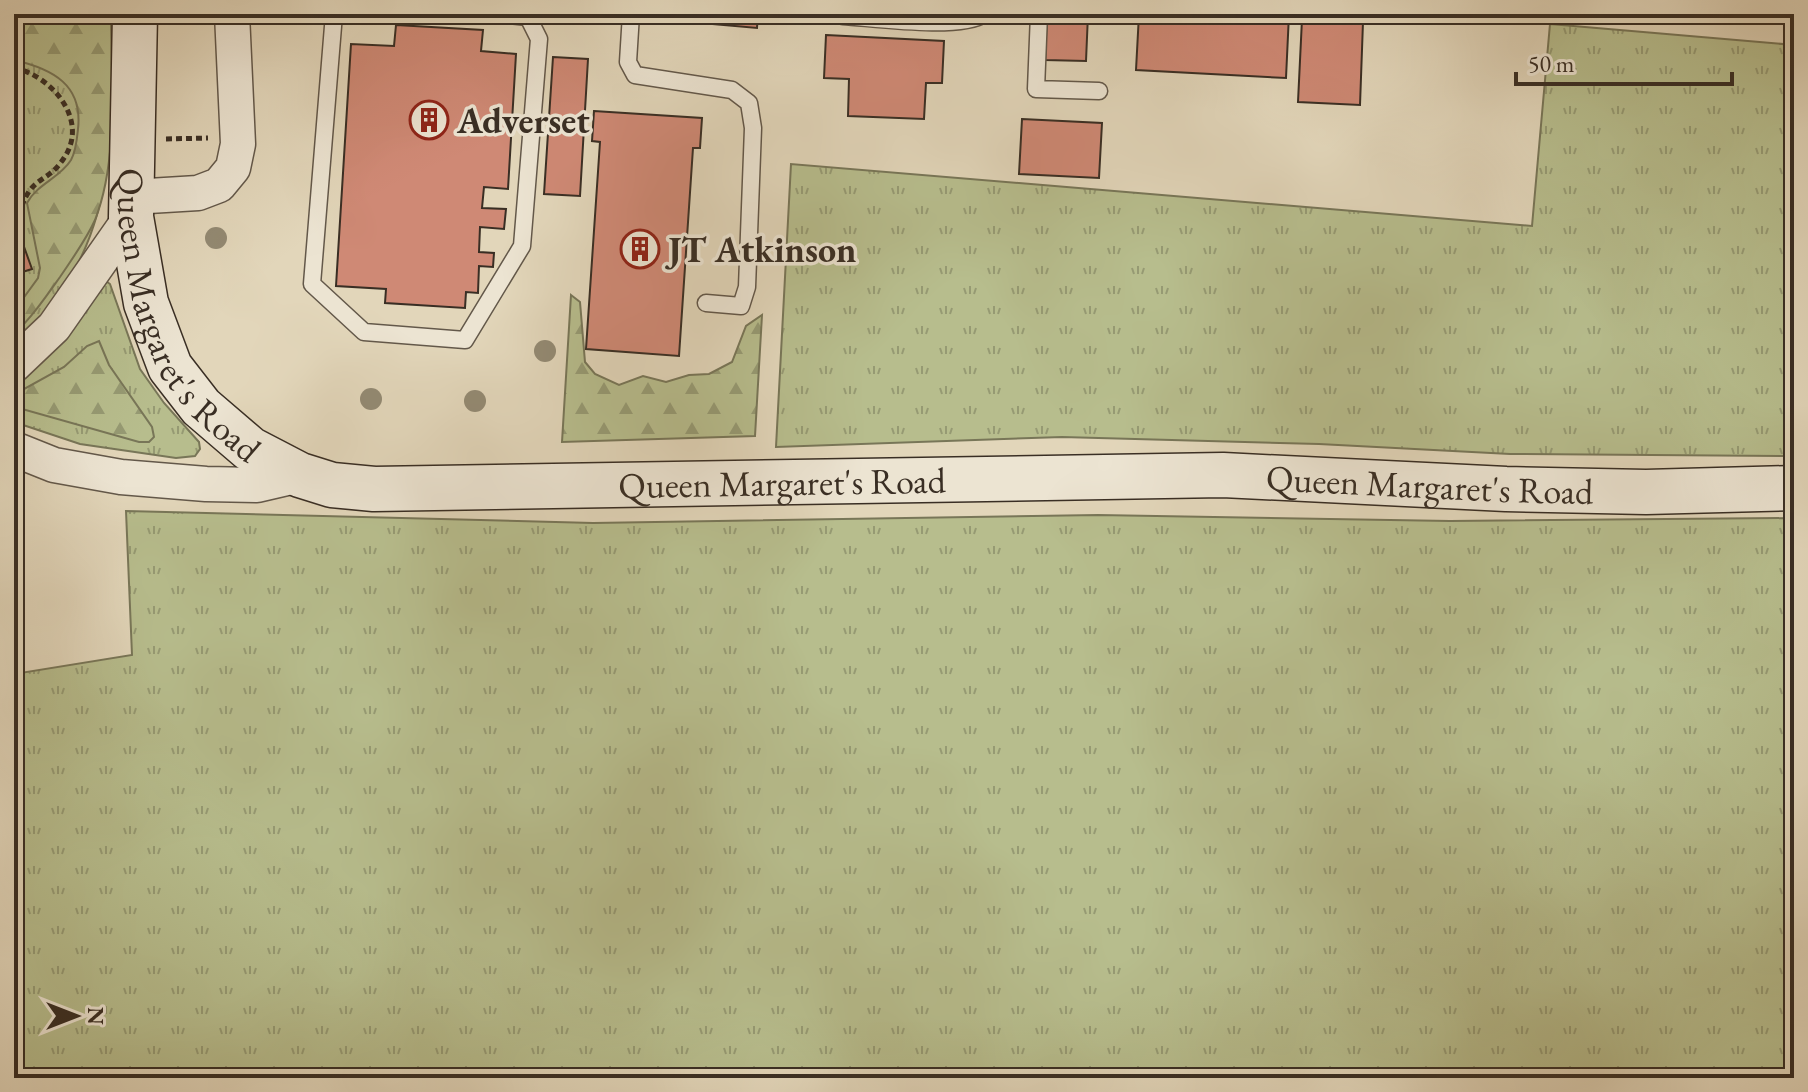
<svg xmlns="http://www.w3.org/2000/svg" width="1808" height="1092" viewBox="0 0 1808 1092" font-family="'EB Garamond',serif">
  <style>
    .grass { fill: url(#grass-tufts); stroke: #787658; stroke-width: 2 }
    .forest { fill: url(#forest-firs); stroke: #787658; stroke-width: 2 }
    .building { fill: #cf8975; stroke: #392e24; stroke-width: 2 }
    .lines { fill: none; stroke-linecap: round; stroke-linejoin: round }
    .service-casing { stroke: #63584a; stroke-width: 19 }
    .minor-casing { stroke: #63584a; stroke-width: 37 }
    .secondary-casing { stroke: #392e24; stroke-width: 47 }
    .path { stroke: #392e24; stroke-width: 5; stroke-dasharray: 6 4; stroke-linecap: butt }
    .service { stroke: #ece4d2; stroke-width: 16 }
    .minor { stroke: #ece4d2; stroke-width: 34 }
    .secondary { stroke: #ece4d2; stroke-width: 44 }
    .tree { fill: #938a73 }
    .labels { text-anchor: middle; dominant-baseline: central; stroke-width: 7; stroke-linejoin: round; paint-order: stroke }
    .poi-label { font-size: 36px; font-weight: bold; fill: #392e24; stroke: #ece4d2; text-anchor: start }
    .street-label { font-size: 36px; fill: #392e24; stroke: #ece4d2 }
  </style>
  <defs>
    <pattern id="grass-tufts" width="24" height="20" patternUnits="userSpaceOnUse" patternTransform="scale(2)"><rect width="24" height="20" fill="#b7bd8d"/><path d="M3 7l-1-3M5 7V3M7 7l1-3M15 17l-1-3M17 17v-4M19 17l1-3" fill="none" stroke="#969a73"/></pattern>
    <pattern id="forest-firs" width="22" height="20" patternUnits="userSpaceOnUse" patternTransform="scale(2)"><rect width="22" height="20" fill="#b7bd8d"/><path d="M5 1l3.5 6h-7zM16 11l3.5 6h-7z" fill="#969a73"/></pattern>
  </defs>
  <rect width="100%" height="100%" fill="#e2d6ba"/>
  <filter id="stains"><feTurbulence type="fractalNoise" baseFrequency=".0025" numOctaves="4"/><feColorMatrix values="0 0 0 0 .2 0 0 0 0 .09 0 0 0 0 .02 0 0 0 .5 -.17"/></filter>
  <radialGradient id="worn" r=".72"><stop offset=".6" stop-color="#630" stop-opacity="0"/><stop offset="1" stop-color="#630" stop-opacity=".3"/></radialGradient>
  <!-- grass -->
  <path class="grass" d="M14 14H111C110 105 119 195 71 276 56 303 34 325 14 348Z
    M1550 24 1794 45V456L1510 454 1319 444 1062 437 776 447 791 164 1532 226Z
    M106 281 110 284 140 369 164 403 199 442 200 449 195 456 176 458 80 444 14 422V382Z
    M126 511 593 523 1098 515 1450 521 1794 518V1078H14V674L132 655Z"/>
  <!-- forest -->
  <path class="forest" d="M14 14H111C111 79 119 159 95 220 86 240 72 259 60 277 45 298 32 317 14 334V311L38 278 40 268 27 203C37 184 60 178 71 160 76 151 77 139 78 129 83 85 53 69 14 60Z
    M571 295 580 302 585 362 595 374 619 385 643 376 666 382 689 375 709 374 732 362 746 326 762 315 755 436 562 442Z
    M99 341 109 365 152 427 154 437 149 442H139L15 407V403L24 389 64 367 87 346Z"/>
  <!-- building -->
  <path class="building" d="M679 14H758L757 28 679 21Z
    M1047 14H1088L1086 61 1045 60Z
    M1139 14H1289L1286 78 1136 70Z
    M1302 19 1363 22 1360 105 1298 102Z
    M396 25 483 30 481 51 516 54 508 189 484 187 482 208 506 209 504 229 480 227 479 252 494 253 493 267 479 266 478 293 466 292 465 308 385 303 386 289 336 286 351 44 394 46Z
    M826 35 944 41 942 83H926L924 119 848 116 849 79 824 78Z
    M553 57 588 59 580 196 544 194Z
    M594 111 702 118 700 148H693L679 356 586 349 600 142 592 141Z
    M1022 119 1102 123 1099 178 1019 174Z
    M14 219 32 269 19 273 14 263Z"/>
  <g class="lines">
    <!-- service casing -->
    <g class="service-casing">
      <path id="service" d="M334 14 312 284 364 332 465 340 522 246 539 39 528 17 500 14
        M631 14 628 62 635 75 732 90 749 103 753 128 747 287 741 306 706 303
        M1039 14 1036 89 1099 91
        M843 16C875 18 960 30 984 14"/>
    </g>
    <!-- minor casing -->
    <g class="minor-casing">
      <path id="minor" d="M132 197 198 193 219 185 233 168 238 144 232 14
        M14 365 54 327 131 217
        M14 449 54 465 121 477 206 484 257 485 300 475"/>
    </g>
    <!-- secondary casing -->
    <g class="secondary-casing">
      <g id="secondary">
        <path id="s1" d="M135 14 131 217 146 303 170 367 201 407 250 449 300 475 332 485 374 489 1223 475 1506 489 1646 492 1794 488"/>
      </g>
    </g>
    <!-- path -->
    <path class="path" d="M14 68C51 75 90 120 64 158 46 186 30 173 19 216
      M166 139 208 138"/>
    <!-- service -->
    <use href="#service" class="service"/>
    <!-- minor -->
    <use href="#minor" class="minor"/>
    <!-- secondary -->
    <use href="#secondary" class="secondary"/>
  </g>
  <!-- trees -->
  <g class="tree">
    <circle cx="216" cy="238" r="11"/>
    <circle cx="545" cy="351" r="11"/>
    <circle cx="371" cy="399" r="11"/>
    <circle cx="475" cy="401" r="11"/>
  </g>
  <!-- icons -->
  <defs>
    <g id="building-ring" transform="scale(2)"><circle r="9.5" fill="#ece4d2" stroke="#8f2418" stroke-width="1.5"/><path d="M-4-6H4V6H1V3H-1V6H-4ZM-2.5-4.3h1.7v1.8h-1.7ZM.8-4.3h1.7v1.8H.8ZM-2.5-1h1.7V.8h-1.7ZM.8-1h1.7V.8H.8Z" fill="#8f2418"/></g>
  </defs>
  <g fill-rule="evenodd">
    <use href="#building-ring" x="429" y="120"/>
    <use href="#building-ring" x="640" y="249"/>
  </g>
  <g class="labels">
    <!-- poi labels -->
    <g class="poi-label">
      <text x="457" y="120">Adverset</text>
      <text x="668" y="249">JT Atkinson</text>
    </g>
    <!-- street labels -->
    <g class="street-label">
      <text stroke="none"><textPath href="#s1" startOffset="318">Queen Margaret's Road</textPath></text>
      <text stroke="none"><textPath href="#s1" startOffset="1014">Queen Margaret's Road</textPath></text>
      <text stroke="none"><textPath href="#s1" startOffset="1662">Queen Margaret's Road</textPath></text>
    </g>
  </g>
  <!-- margin -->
  <rect width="1808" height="1092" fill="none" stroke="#e2d6ba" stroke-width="48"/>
  <rect x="16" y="16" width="1776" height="1060" fill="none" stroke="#392e24" stroke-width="4"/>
  <rect x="24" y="24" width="1760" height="1044" fill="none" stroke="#392e24" stroke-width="2"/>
  <!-- north arrow -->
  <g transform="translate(76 1016) rotate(90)" stroke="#ece4d2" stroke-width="6" paint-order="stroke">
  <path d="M0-6L14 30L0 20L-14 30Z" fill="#392e24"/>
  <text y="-12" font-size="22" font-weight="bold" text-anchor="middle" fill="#392e24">N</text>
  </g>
  <!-- scale -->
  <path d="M1516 72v12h216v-12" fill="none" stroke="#392e24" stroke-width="4"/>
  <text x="1528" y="72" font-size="24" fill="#392e24" stroke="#ece4d2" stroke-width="6" paint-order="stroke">50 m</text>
  <rect width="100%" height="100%" filter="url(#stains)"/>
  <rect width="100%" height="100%" fill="url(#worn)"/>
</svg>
